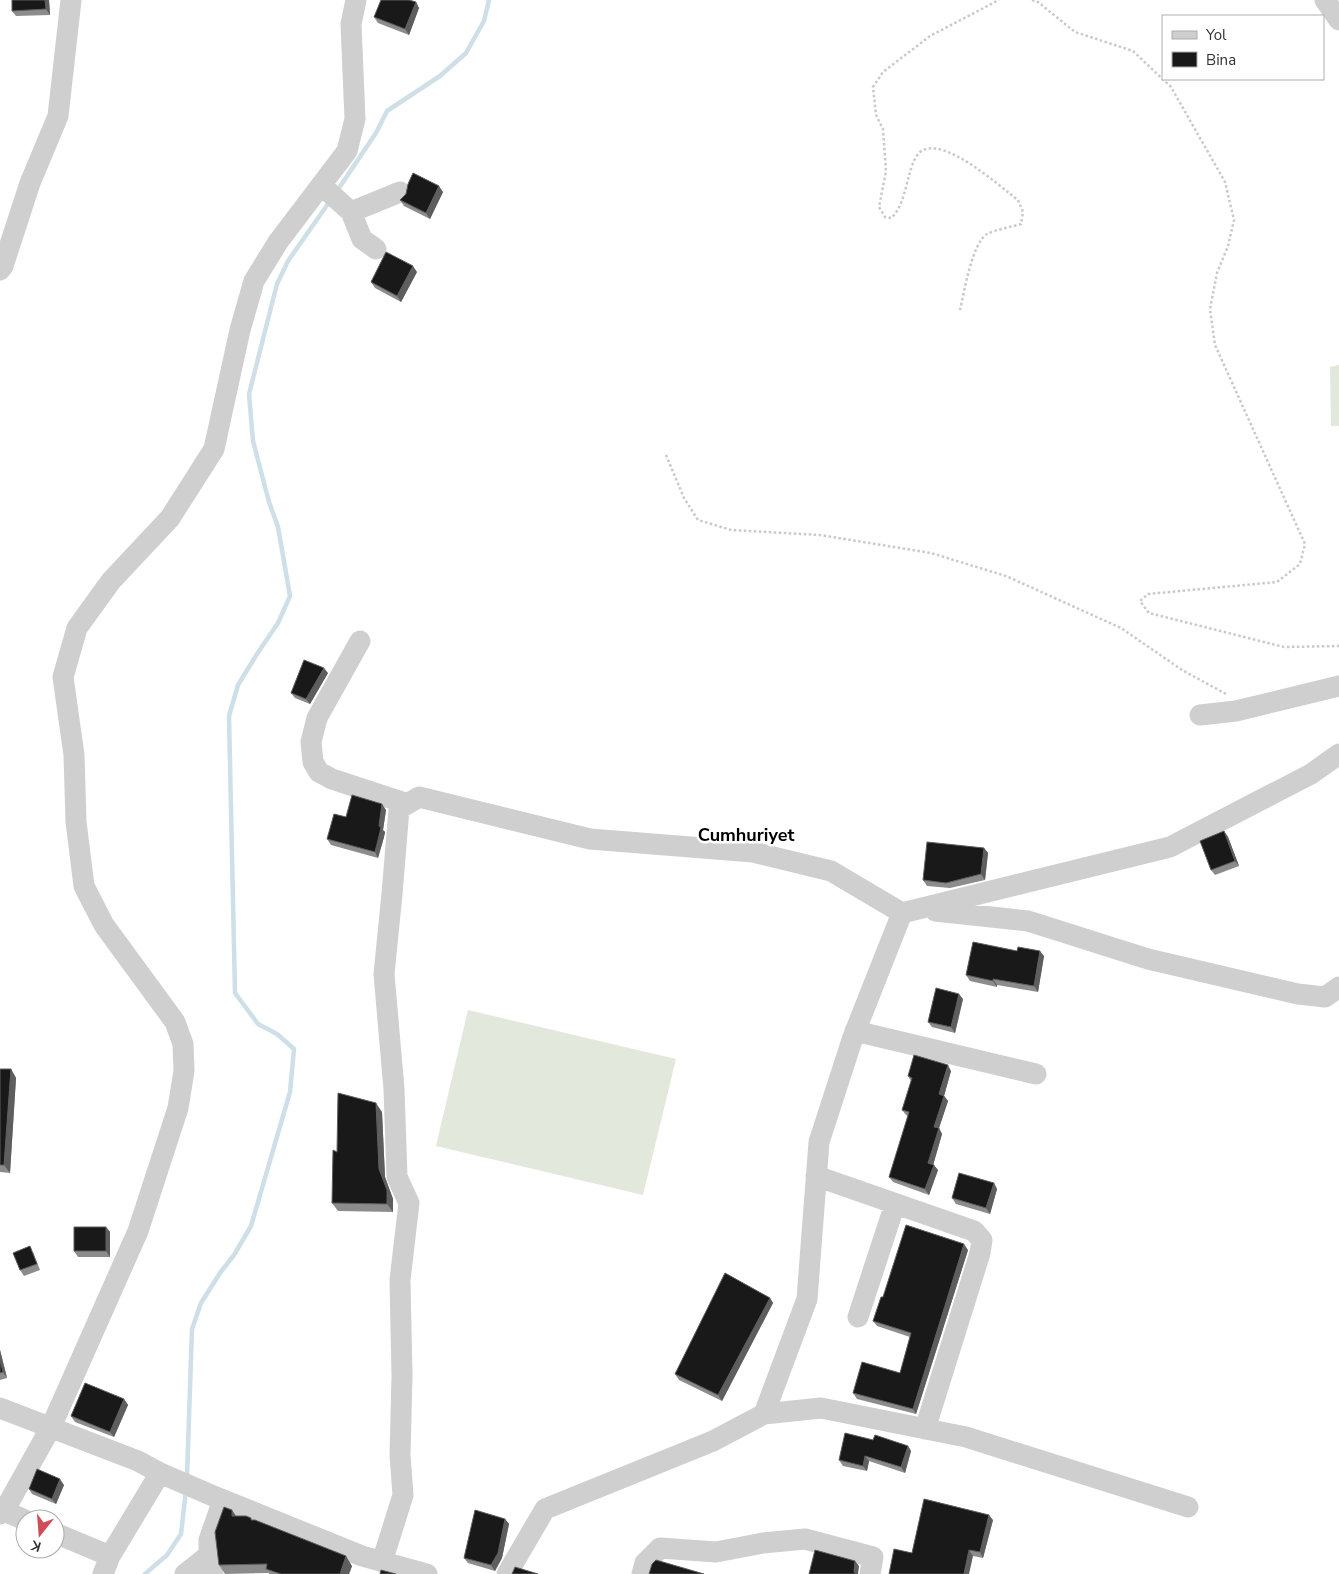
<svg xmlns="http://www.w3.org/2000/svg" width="1339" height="1574" viewBox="0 0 1339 1574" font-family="'Nunito Sans',sans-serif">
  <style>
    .pitch { fill: #e2e8dc }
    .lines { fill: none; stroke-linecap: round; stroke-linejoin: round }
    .stream { stroke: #cedfe8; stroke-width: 4.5 }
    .path { stroke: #c9c9c9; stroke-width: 2.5; stroke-dasharray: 2.5 2.5; stroke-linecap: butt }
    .minor { stroke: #cfcfcf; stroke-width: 21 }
    .wall { fill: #8c8c8c }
    .shaded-wall { fill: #5e5e5e }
    .building { fill: #191919; stroke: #5e5e5e }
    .labels { text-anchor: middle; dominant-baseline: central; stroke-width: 5; stroke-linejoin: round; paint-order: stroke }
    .district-label { font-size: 18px; font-weight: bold; fill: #000; stroke: #fff }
  </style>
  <rect width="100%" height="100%" fill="#fff"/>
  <!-- pitch -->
  <path class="pitch" d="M1339 365V426H1331L1330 367Z
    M468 1010 676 1059 643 1195 436 1146Z"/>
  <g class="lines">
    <!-- stream -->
    <path class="stream" d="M337 191 376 133 387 111 440 76 466 53 484 21 489 0
      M187 1477 192 1329 201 1303 220 1273 234 1255 251 1226 290 1092 294 1049 277 1034 258 1024 235 993 229 716 238 685 257 654 278 623 290 596 278 527 269 502 253 441 249 394 277 284 288 261 330 201
      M145 1574 167 1555 181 1534 186 1490"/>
    <!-- path -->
    <path class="path" d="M1032 0 1038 2 1075 32 1133 51 1171 87 1225 182 1234 220 1228 246 1217 273 1210 309 1215 345 1305 544 1300 564 1277 582 1148 594 1140 601 1149 613 1284 647 1339 646
      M960 310C964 293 972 243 987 234 995 230 1011 227 1021 224L1023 212 1018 200C1000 187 943 134 920 152 914 158 911 168 909 176 905 189 902 209 891 218L885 217 879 207 886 171 883 129 876 115 873 87 883 72 930 36 999 0
      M666 455 684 498 698 520 731 530 820 535 931 553 1006 576 1121 628 1182 670 1226 694"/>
    <!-- minor -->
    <path class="minor" d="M1325 0 1339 20
      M321 185 351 212 362 239 376 249
      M351 212 400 192
      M0 270 3 266 30 183 58 116 71 0
      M360 641 317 718 311 742 313 762 319 772 332 779 408 804
      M1200 715 1236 711 1339 686
      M935 911 1028 921 1148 959 1298 994 1325 997 1339 987
      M902 913 1170 847 1311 774 1339 754
      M855 1031 1036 1074
      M816 1176 974 1231 982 1240 980 1253 925 1429
      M858 1317 895 1204
      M0 1408 138 1461 160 1473 211 1495 362 1556 427 1574
      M764 1414 821 1408 966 1437 1188 1507
      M4 1511 25 1520
      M0 1514 4 1511 51 1427 138 1231 178 1108 184 1071 183 1044 175 1022 104 925 84 886 76 822 74 755 63 677 77 628 111 581 170 518 214 449 240 330 254 281 278 242 347 151 355 119 351 24 356 0
      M55 1533 110 1556
      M382 1562 403 1495 400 1455 402 1376 400 1280 409 1203 397 1177 394 1089 384 974 392 894 399 809 419 797 590 839 753 852 831 871 902 913 853 1037 819 1142 807 1299 764 1414 713 1441 545 1509 507 1574
      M103 1574 110 1556 160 1473
      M185 1574 209 1555
      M213 1574 209 1555V1540L223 1500
      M642 1574 645 1563 660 1548 716 1552 763 1543 805 1539 873 1557 870 1574"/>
  </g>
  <!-- wall -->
  <path class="wall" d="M12 0H49L50 15 16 16 12 11Z
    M416 2 419 8 409 35 378 23 374 17Z
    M443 192 430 219 404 206 400 200Z
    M417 272 401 302 375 288 371 282Z
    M328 673 310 704 295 698 291 693Z
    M386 810 383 830 385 832 384 837 378 858 331 845 327 839 346 817Z
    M1224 831 1228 837 1239 866 1215 875 1211 870Z
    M984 848 988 853 985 880 950 888 927 886 923 880Z
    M1017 951 1044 956 1038 992 997 985V987L970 981 966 975Z
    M963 999 955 1033 932 1027 928 1022Z
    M0 1069H11L16 1078 10 1173 0 1172Z
    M951 1071 944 1096 948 1101 939 1128 942 1134 933 1165 938 1170 929 1195 893 1182 889 1177 908 1116 906 1115 902 1110 911 1081 908 1076Z
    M382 1112 385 1177 393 1199V1212L338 1211 332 1203 337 1152Z
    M994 1183 997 1189 990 1214 956 1204 952 1198Z
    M106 1227 110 1232V1257H78L74 1251Z
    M968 1250 916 1414 857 1399 853 1393 900 1373 910 1337 877 1326 873 1321 883 1297Z
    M33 1252 40 1270 24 1276 20 1270Z
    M770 1298 773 1303 722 1401 679 1380 675 1374Z
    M0 1350 7 1378 0 1380Z
    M124 1399 128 1405 114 1437 75 1422 71 1416Z
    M873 1440 908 1446 911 1451 905 1473 869 1461 867 1471 843 1466 839 1460Z
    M64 1485 56 1504 32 1494 29 1489Z
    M236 1516 252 1520 352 1566 349 1574H269V1573L225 1574 219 1565Z
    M505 1519 509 1524 502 1558 495 1571 468 1563 464 1558Z
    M993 1520 983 1558 973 1556 912 1553Z"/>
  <!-- shaded-wall -->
  <path class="shaded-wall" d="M45 0H49L50 15 46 9Z
    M416 2 419 8 409 35 405 29Z
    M439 186 443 192 430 219 426 213Z
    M413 266 417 272 401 302 397 296Z
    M324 668 328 673 310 704 306 699Z
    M382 804 386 810 383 830 385 832 384 837 378 858 375 852Z
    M1224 831 1228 837 1239 866 1235 861Z
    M984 848 988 853 985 880 981 874Z
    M1040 951 1044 956 1038 992 1034 986Z
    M993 979 997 985V987L993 981Z
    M959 994 963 999 955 1033 951 1027Z
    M948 1065 951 1071 944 1096 948 1101 939 1128 942 1134 932 1169 928 1163 939 1094Z
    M11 1069 16 1078 10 1173 4 1165Z
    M376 1103 382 1112 385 1177 393 1199V1212L387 1204 379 1169Z
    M934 1165 938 1170 929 1195 925 1189Z
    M994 1183 997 1189 990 1214 986 1208Z
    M106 1227 110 1232V1257L106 1251Z
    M964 1244 968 1250 916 1414 913 1409Z
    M770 1298 773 1303 722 1401 718 1395Z
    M0 1350 7 1378 3 1372 0 1360Z
    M124 1399 128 1405 114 1437 110 1432Z
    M908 1446 911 1451 905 1473 901 1467Z
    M865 1456 869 1461 867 1471 863 1466Z
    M60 1479 64 1485 56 1504 52 1499Z
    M232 1510 238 1519 232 1516Z
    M989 1515 993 1520 983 1558 980 1552Z
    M505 1519 509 1524 502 1558 495 1571 491 1565Z
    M969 1550 973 1556 969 1574H964Z
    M346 1556 352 1566 349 1574H340Z
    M855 1561 859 1566 858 1574H855L854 1572Z"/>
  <!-- building -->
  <path class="building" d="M12 0H45L46 9 12 11Z
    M381 0H409L416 2 405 29 374 17Z
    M413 173 439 186 426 213 400 200 406 194 408 184Z
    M386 252 413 266 397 296 371 282Z
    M304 660 324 668 306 699 291 693Z
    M352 795 382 804 379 826 381 827 380 832 375 852 327 839 334 814 346 817Z
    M1224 831 1235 861 1211 870 1200 841Z
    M927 842 984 848 981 874 946 883 923 880Z
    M973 942 1017 951 1018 947 1040 951 1034 986 993 979V981L966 975Z
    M936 988 959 994 951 1027 928 1022Z
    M914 1055 948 1065 939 1094 944 1096 934 1127 939 1128 928 1163 934 1165 925 1189 889 1177 909 1112 902 1110 912 1078 908 1076Z
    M0 1069H11L4 1165H0Z
    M338 1093 376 1103 379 1169 387 1190V1204L332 1203 333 1150 337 1152Z
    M959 1173 994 1183 986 1208 952 1198Z
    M906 1225 964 1244 913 1409 853 1393 862 1362 900 1373 911 1333 873 1321 881 1297H883Z
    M74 1227H106V1251H74Z
    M30 1246 37 1264 20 1270 13 1253Z
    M725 1273 770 1298 718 1395 675 1374Z
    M0 1360 3 1372 0 1373Z
    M85 1383 124 1399 110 1432 71 1416Z
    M845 1433 873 1440 875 1435 908 1446 901 1467 865 1456 863 1466 839 1460Z
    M37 1469 60 1479 52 1499 29 1489Z
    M924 1499 989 1515 980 1552 969 1550 964 1574H889L894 1549 912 1553Z
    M224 1507 232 1510V1516H246L251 1518V1520H255L346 1556 340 1574H281L266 1569 267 1564 219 1565 215 1532Z
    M475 1510 505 1519 498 1553 491 1565 464 1558Z
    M815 1550 855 1561 854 1572 856 1574H809Z
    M656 1560 704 1574H649L652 1564Z
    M515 1567 538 1574H512Z
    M381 1570 396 1574H380Z"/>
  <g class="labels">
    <!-- district labels -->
    <g class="district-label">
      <text x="746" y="835">Cumhuriyet</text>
    </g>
  </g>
  <!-- legend -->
  <rect x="1162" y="15" width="162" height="65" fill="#ffffff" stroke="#adadad"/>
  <rect x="1172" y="31" width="25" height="8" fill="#cfcfcf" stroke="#adadad"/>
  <text x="1206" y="40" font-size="15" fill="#323232">Yol</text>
  <rect x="1172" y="52" width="25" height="15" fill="#191919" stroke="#adadad"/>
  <text x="1206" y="65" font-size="15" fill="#323232">Bina</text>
  <!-- north arrow -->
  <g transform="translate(40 1534) rotate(197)"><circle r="24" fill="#ffffff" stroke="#adadad"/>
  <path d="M0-4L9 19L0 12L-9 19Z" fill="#d24b59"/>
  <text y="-8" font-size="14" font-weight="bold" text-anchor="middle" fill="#323232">K</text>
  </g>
</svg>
